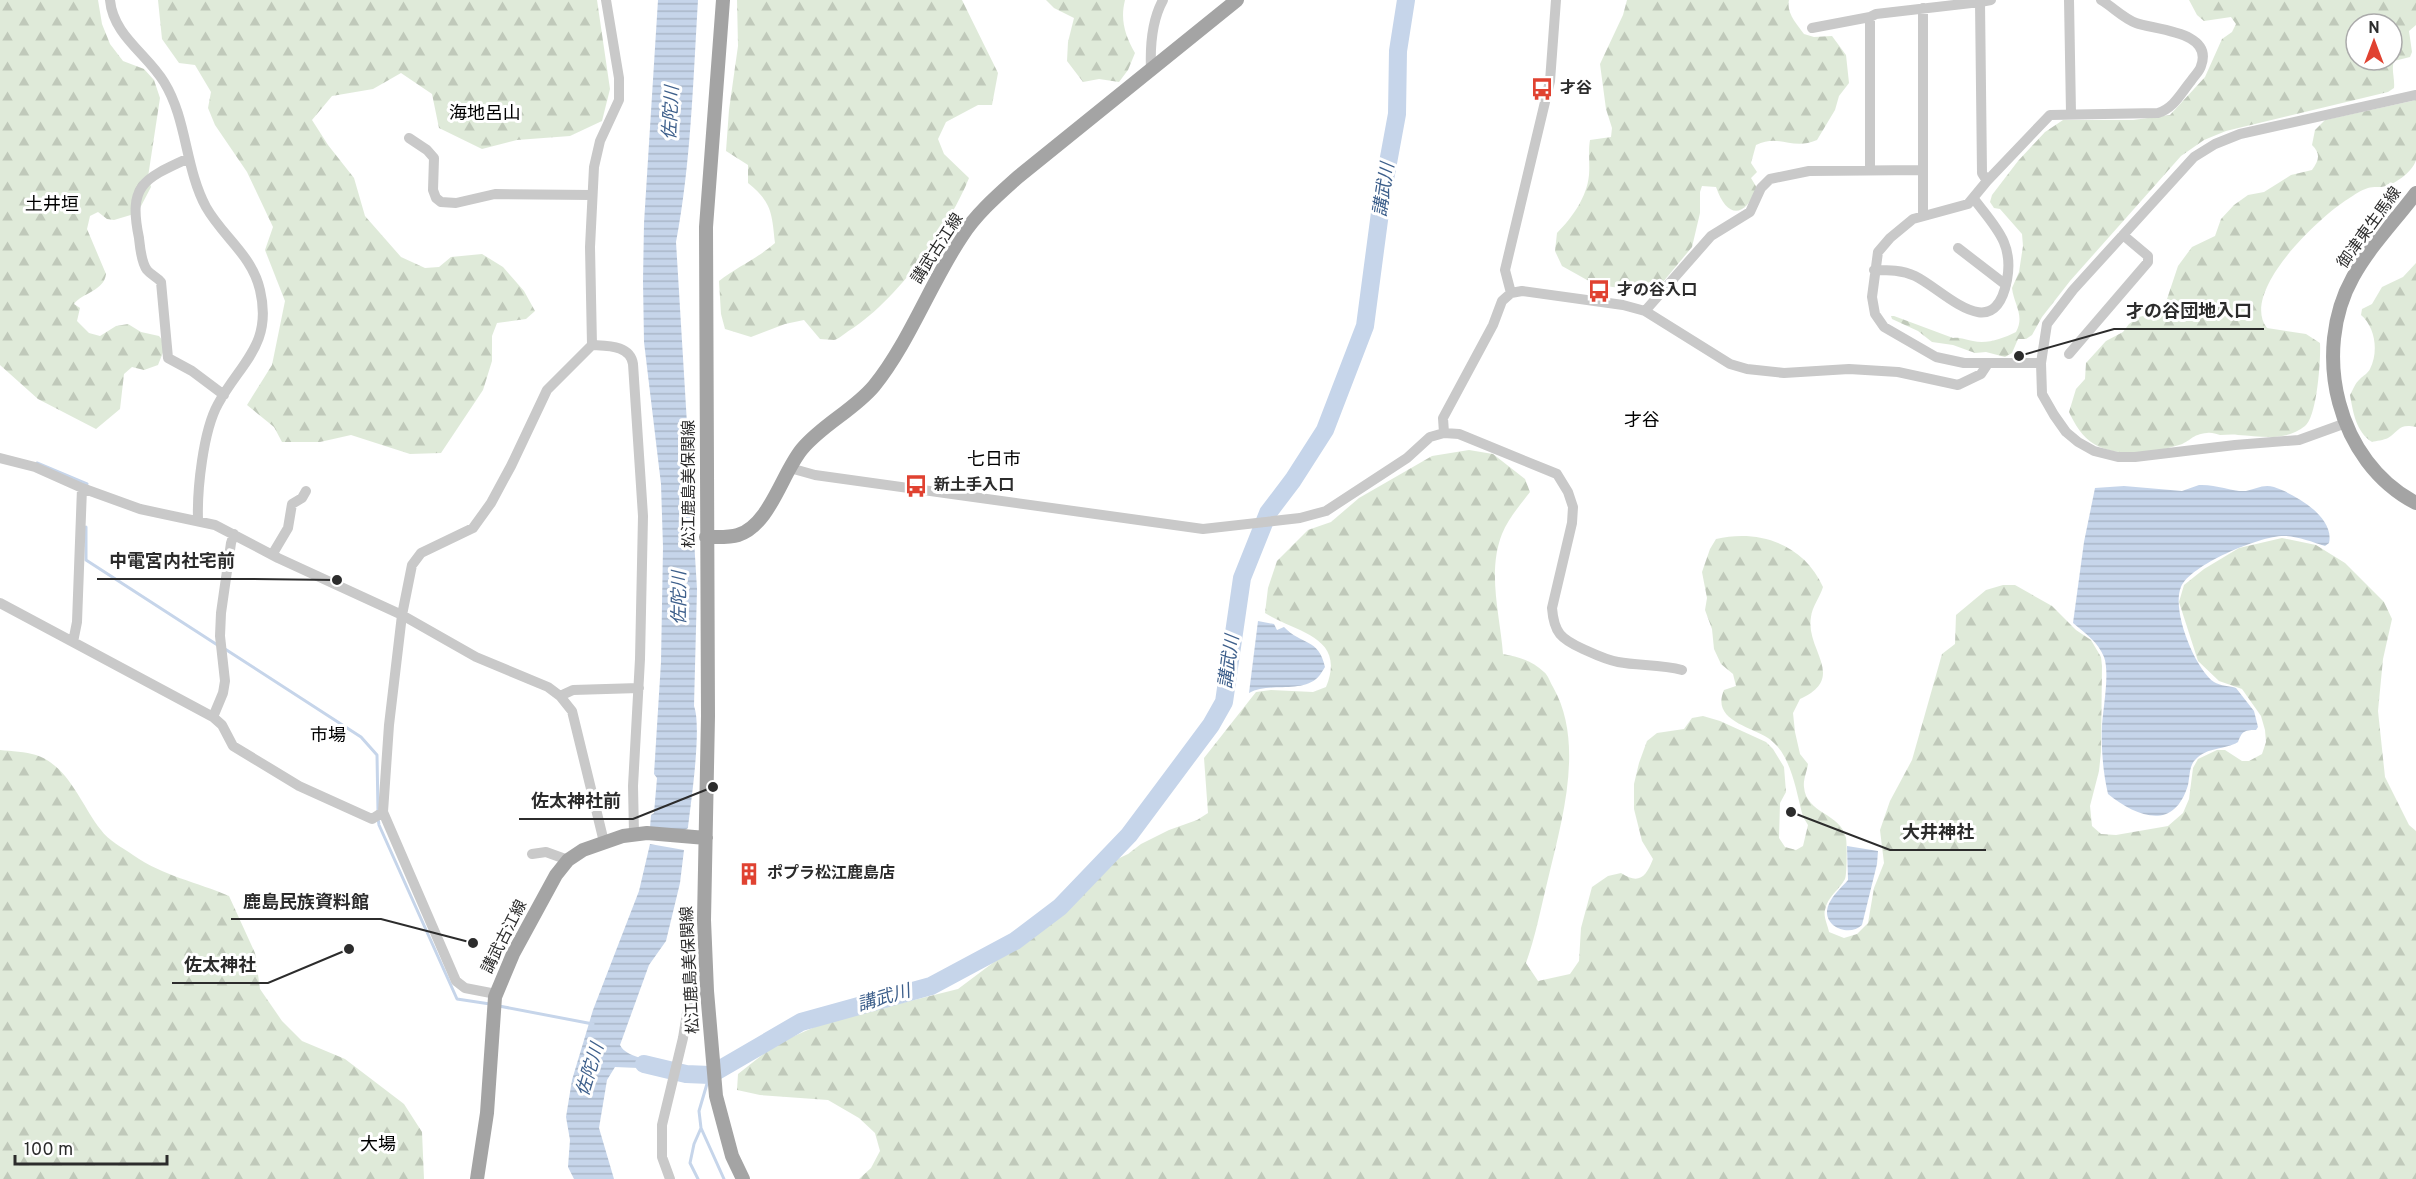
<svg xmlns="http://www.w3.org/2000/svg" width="2416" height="1179" viewBox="0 0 2416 1179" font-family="Overpass,'Noto Sans JP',sans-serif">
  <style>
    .forest { fill: url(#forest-firs); fill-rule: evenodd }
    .water { fill: url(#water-rules) }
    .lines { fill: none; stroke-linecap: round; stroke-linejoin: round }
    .stream { stroke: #c6d5ea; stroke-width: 3 }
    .river { stroke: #c6d5ea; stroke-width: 18 }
    .minor { stroke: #c9c9c9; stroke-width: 10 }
    .major { stroke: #a4a4a4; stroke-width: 14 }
    .labels { text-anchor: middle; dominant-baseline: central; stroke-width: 6; stroke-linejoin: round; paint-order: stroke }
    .poi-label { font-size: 16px; font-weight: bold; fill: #2c2c2c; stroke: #fff; text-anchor: start }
    .street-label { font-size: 16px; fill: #2c2c2c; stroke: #fff }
    .water-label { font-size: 18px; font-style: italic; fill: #3d5f8b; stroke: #fff }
    .neighbourhood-label { font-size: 18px; fill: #000; stroke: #fff }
    .leader { fill: none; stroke: #2c2c2c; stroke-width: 2 }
    .callout-dot { fill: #2c2c2c; stroke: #fff; stroke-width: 2 }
    .callout-label { font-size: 18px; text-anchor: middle; font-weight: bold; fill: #2c2c2c; stroke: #fff; stroke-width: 6; stroke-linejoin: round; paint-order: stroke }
  </style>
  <defs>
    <pattern id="forest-firs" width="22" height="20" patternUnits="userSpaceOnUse" patternTransform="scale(1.5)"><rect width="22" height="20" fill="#dfead9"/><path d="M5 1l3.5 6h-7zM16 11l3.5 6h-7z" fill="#c0c9ba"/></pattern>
    <pattern id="water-rules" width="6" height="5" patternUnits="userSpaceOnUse" patternTransform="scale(1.5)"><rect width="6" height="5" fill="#c6d5ea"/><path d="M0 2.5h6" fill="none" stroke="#aab7c9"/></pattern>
  </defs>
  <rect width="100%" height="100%" fill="#fff"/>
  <!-- forest -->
  <path class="forest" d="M0 0H98L102 24 110 44 123 61 144 69 154 80 160 98 148 177 151 187 140 208 134 214 114 220 107 219 98 212 90 216 87 229 106 274C104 291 82 293 74 304L80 308 77 321 89 333 100 336 116 326 128 324 141 332 159 336 163 341 164 350 158 365 144 370 132 367 124 374 120 409 96 429 38 399 0 365Z
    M158 0H597L610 89 602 121 570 136 517 140 482 149 439 128 432 94 401 73 373 89 332 96 312 120 328 145 354 178 365 216 401 257 425 268 439 267 451 257 482 254 503 267 524 291 535 311 526 319 497 323 492 336V361L483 390 441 453 410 454 351 435 320 442H282L274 427 247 405 272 365 285 301 265 250 273 227 247 172 215 125 208 108 211 92 195 65 179 63 162 39Z
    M737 0H962L998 73 992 105H978L946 122 938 139 944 154 969 178C949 228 896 301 850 330 845 333 839 339 834 340 830 340 824 339 820 339L804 320 785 324 751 337 725 329 721 314 719 281C737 267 758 258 775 243 772 214 772 202 748 183V165L726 151 729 110 738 46Z
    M1046 0H1125C1120 20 1125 35 1135 53L1128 70 1119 82 1099 79 1083 82 1067 61 1068 42 1074 18 1054 8Z
    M1627 0H1789C1786 13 1797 24 1804 34L1814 37 1832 36 1846 55 1849 83 1839 96 1835 110 1817 140C1791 151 1780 133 1756 145L1751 163 1757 172 1751 178 1757 188C1745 218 1727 219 1716 187L1702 186 1700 192V213L1692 247 1663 282 1650 287 1638 290 1596 285 1562 266 1555 251 1557 233C1572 218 1587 197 1589 175 1590 163 1588 152 1590 140L1611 137 1612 128 1606 109 1600 64 1623 15Z
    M2189 0H2416V25L2409 31 2412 52 2410 57 2394 61C2391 70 2395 78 2394 88L2388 92 2226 131 2204 140 2181 156 2070 281 2042 317 2032 335 2026 339H2018L2012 353 2005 357 1986 352 1975 353 1953 345 1932 342 1918 331 1892 319 1891 316H1894L1953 338C1961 337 1965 340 1973 341 1987 344 2002 339 2016 332 2025 315 2014 305 2012 288L2019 272 2023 246 2022 234 2000 209 1994 208 1990 202 1992 195 2018 161 2045 132 2063 120H2133L2170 115 2205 77 2222 39 2232 32 2236 24 2231 17 2204 21 2197 15ZM2356 24H2392V60H2356Z
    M2416 100C2416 114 2416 148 2416 160 2413 171 2397 183 2386 186 2380 188 2373 186 2368 188 2361 190 2354 195 2348 199 2319 217 2239 292 2267 328L2306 334 2320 343C2321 359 2317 417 2305 426 2285 442 2261 436 2238 435 2232 434 2226 435 2220 435 2216 434 2211 432 2207 433 2192 434 2190 442 2179 445 2154 453 2117 458 2094 444 2083 438 2074 423 2069 412L2076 389 2085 379 2086 363 2106 341 2123 332 2129 324 2139 317 2155 313 2165 305 2178 266 2192 247 2215 236 2221 219 2234 205 2248 195 2264 192 2291 175 2312 170C2319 160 2321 154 2312 145L2315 130 2325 120Z
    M2416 263V427C2399 423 2399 431 2388 438 2384 440 2376 441 2372 442 2356 432 2353 412 2350 395 2353 390 2355 383 2360 379 2363 376 2368 373 2370 369 2379 351 2375 327 2361 315L2362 309 2372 304 2382 287 2403 277Z
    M1469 450 1493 454 1525 479 1530 492C1520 505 1508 519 1502 534 1487 572 1500 615 1503 654 1518 657 1532 660 1544 672 1548 675 1550 682 1553 687 1585 743 1562 820 1548 879 1541 907 1536 935 1526 963L1538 981 1570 974 1579 961 1581 928 1592 887 1608 876 1621 873C1639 885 1646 877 1653 859L1642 841 1634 809V784L1639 763 1647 741 1657 733 1684 729 1692 718 1703 716 1720 721 1766 742 1773 749 1784 767 1786 792 1780 803 1779 838 1785 847 1796 850 1803 846 1808 825C1806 821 1803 818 1802 813 1797 794 1793 769 1781 751 1778 747 1773 741 1768 738 1749 726 1711 720 1724 690L1736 686 1733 674 1721 664 1714 649 1712 629 1705 610 1707 598 1702 572 1710 549 1716 539C1759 529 1804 544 1823 587 1820 597 1812 607 1811 617 1805 650 1848 677 1800 699L1793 713 1795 732 1800 754 1808 764C1807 771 1803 780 1804 787 1806 814 1841 813 1846 838 1847 843 1847 875 1845 879 1839 890 1827 897 1825 910 1823 916 1828 926 1829 932L1844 938 1857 934 1868 923 1874 888 1884 863 1880 830 1890 801 1912 760 1942 654 1955 644 1956 615 1986 590 2003 585H2015L2052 606 2076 630 2091 640 2101 657 2102 666 2101 752 2099 771 2090 806 2092 826 2101 834 2116 835 2168 826 2183 813 2189 799 2193 768 2198 759 2217 750H2225L2242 761H2249L2262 754 2266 742 2265 730 2261 716 2242 689 2219 681 2198 661 2179 602 2184 585 2204 569 2239 548 2282 538 2316 545 2345 563 2384 602 2392 619 2383 659 2378 711 2385 777 2409 825 2416 831V1179H859L871 1168 880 1151 875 1133 859 1118 828 1100 760 1095 737 1090 738 1074 776 1044 826 1022 958 989 1074 902 1109 863 1128 854 1141 844 1169 830 1197 820 1208 813 1204 758 1256 692 1271 690 1313 692 1326 687C1347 636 1296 633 1265 613L1268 588 1277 561 1308 530 1331 522 1359 498 1432 456Z
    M0 750C11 751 26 752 36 755 69 766 81 805 101 830 108 840 123 848 133 855 163 876 197 882 229 896L255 953 260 989 282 1021 302 1041 345 1059 404 1104 422 1132 424 1179H0Z"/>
  <!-- water -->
  <path class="water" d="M658 0H698C693 81 691 163 676 242L697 589 694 706C702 727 691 802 688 828L685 830 650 828 651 815 654 813 657 778 654 774 661 662 663 547 661 484 644 342 643 281 644 223Z
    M2199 485C2216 484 2233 492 2246 491 2256 489 2263 484 2274 487 2295 494 2335 517 2329 543L2325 546C2312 542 2299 537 2285 536 2261 535 2190 565 2181 587 2171 610 2195 669 2214 682 2220 686 2230 686 2236 688L2254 711 2258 727 2256 730C2243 730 2242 732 2238 742 2225 750 2207 747 2196 759 2189 765 2190 776 2188 785 2174 832 2137 817 2108 794 2103 772 2101 749 2102 726 2103 708 2110 673 2104 657 2098 642 2085 633 2073 623L2084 542 2095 488 2124 486 2182 491Z
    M1258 621 1274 624 1277 630 1284 627C1301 645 1319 638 1325 667 1323 670 1320 676 1316 679 1299 693 1269 682 1249 693Z
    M650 844 684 850 680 883 666 941 649 965 620 1045C626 1058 654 1060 668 1065L666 1075 640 1068 615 1067 607 1080 599 1128 614 1179H574L568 1167 570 1140 566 1117 572 1080 593 1010 639 891Z
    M1847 846 1878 851 1877 864 1862 925C1851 936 1826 929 1827 911 1828 899 1841 888 1848 880Z"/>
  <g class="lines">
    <!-- stream -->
    <path class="stream" d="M37 463 87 484
      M86 527V560L219 646
      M225 649 361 737 377 755 378 811
      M378 818 379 825 457 999 490 1004
      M499 1006 593 1024
      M701 1128 724 1179
      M698 1179 690 1163 694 1144 701 1128 699 1111 709 1077"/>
    <!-- river -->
    <path class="river" d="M644 1064 686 1074 710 1075 801 1022 931 986 1015 941 1060 907 1129 835 1211 725 1224 702 1242 578 1268 513 1293 480 1325 430 1365 326 1383 190 1397 114 1398 51 1406 0"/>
    <!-- minor -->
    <path class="minor" d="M110 0C113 35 147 54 164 82 187 119 185 168 206 207 223 237 252 255 260 290 273 345 240 363 218 404 203 431 197 490 198 520
      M2069 0 2071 113
      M1812 28 1870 17
      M1151 69C1150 46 1152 20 1163 0
      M409 138 427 150 434 158 433 190 436 198 441 202 456 203 495 194 592 195
      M189 158C143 179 128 185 139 238 140 247 141 262 147 270 151 275 157 277 161 282L168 358 192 371 224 395
      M1870 170V17L1876 14 1980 2
      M1987 181 1982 173 1980 2 1991 0
      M1923 215V8
      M1958 248 2006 285
      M1874 270C1889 270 1902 270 1915 276 1944 290 1994 348 2007 280 2014 243 1995 227 1974 199
      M1511 293 1505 270 1550 81 1556 0
      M1645 311 1711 236 1750 212 1761 188 1770 179 1809 171 1923 170
      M592 345C608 346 630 345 633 364L643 516 640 659 633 786 634 834
      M2069 354 2148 262V256L2123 235
      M2041 363H1964L1936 357 1884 327 1875 314 1872 297 1878 252 1890 238 1913 219 1968 204 1987 181 2050 115 2158 113C2174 108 2181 93 2191 81 2194 76 2200 71 2201 66 2214 31 2155 30 2136 23 2123 18 2113 7 2101 0
      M2346 423 2299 440 2235 445 2135 457H2118L2094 451 2078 442 2066 432 2054 415 2042 394 2041 363 2047 324 2073 290 2194 157 2215 144 2240 134 2416 95
      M1444 433 1443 418 1493 325 1502 301 1511 293 1522 291 1623 305 1645 311 1730 364 1747 369 1784 373 1849 369 1898 372 1958 385 1981 374 1987 365
      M0 458 35 467 82 488 140 509 215 525 278 558 402 615 476 657 548 687 560 696 572 711 604 842
      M790 468 815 475 1203 529 1300 518 1326 511 1407 458 1430 437 1444 433 1459 434 1557 474 1568 492 1573 507 1572 523 1552 608C1554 633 1561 639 1583 649 1594 654 1606 660 1618 662 1639 666 1661 664 1682 670
      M272 555 288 528 292 504 302 498 306 491
      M0 603 73 642 77 622 82 488
      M73 642 213 717 223 693 225 681 220 636 221 613 231 543 234 534
      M560 696 573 690 639 688
      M213 717 222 725 233 746 299 786 372 819 383 812 389 725 402 615 412 565 421 553 473 528 491 503 511 466 547 390 592 345 590 247 594 167 600 141 619 100V78L606 0
      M383 812 456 981 465 988 496 994
      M532 854 546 852 568 860
      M670 1179 662 1157V1125L683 1038 688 1007 690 1001 698 994 707 991"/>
    <!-- major -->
    <path class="major" d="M723 0 706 227 708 716 704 920 707 991 716 1096 732 1156 743 1179
      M2416 193C2395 221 2370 246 2353 277 2311 352 2337 462 2416 503
      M706 537C716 537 729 538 738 535 770 525 782 473 802 449 823 424 854 410 874 386 909 343 931 282 962 236 977 213 998 195 1018 177L1237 0
      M477 1179 487 1113 495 997 513 954 556 875 568 860 583 850 623 836 647 833 706 838"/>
  </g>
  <!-- icons -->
  <defs>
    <g id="bus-bare" transform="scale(1.8)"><path d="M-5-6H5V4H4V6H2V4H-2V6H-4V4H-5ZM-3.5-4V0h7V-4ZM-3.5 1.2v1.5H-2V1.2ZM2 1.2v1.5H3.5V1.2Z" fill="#e04231" stroke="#fff" stroke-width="2.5" paint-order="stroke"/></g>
    <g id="building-bare" transform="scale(1.8)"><path d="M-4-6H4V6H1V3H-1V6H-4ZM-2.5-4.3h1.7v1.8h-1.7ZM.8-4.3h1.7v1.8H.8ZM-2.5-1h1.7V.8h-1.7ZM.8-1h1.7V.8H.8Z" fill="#e04231" stroke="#fff" stroke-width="2.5" paint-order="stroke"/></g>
  </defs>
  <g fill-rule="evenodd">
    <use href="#bus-bare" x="1542" y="89"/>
    <use href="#bus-bare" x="1599" y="291"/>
    <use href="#bus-bare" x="916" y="486"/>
    <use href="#building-bare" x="749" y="874"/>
  </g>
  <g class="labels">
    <!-- poi labels -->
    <g class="poi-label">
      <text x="1560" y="89">才谷</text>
      <text x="1617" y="291">才の谷入口</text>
      <text x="934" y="486">新土手入口</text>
      <text x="767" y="874">ポプラ松江鹿島店</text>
    </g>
    <!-- street labels -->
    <g class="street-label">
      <text transform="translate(2370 228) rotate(-54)">御津東生馬線</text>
      <text transform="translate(938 249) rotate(-57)">講武古江線</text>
      <text transform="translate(690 484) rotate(-90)">松江鹿島美保関線</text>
      <text transform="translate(505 937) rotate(-63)">講武古江線</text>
      <text transform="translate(691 970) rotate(-93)">松江鹿島美保関線</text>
    </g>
    <!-- water labels -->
    <g class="water-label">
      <text transform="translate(672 113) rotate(-87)">佐陀川</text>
      <text transform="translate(1385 190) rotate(-81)">講武川</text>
      <text transform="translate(680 598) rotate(-90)">佐陀川</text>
      <text transform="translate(1230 662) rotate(-82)">講武川</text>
      <text transform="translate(884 999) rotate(-16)">講武川</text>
      <text transform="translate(591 1070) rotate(-73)">佐陀川</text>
    </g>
    <!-- neighbourhood labels -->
    <g class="neighbourhood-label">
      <text x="485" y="114">海地呂山</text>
      <text x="52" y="205">土井垣</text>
      <text x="1642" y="421">才谷</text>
      <text x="994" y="460">七日市</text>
      <text x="328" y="736">市場</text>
      <text x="378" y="1145">大場</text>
    </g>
  </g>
  <!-- callouts -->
  <path class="leader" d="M2019 356L2114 329H2264M337 580L247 579H97M713 787L633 819H519M1791 812L1890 850H1986M473 943L381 919H231M349 949L268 983H172"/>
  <g class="callout-dot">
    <circle cx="2019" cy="356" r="6"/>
    <circle cx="337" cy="580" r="6"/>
    <circle cx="713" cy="787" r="6"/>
    <circle cx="1791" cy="812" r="6"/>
    <circle cx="473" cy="943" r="6"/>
    <circle cx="349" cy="949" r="6"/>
  </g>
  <g class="callout-label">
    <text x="2189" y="317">才の谷団地入口</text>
    <text x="172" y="567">中電宮内社宅前</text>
    <text x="576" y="807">佐太神社前</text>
    <text x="1938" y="838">大井神社</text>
    <text x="306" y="908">鹿島民族資料館</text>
    <text x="220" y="971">佐太神社</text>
  </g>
  <!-- north arrow -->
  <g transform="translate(2374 42)"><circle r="28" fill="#ffffff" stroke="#ababab" stroke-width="1.5"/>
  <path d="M0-4.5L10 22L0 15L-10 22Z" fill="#e04231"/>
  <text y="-9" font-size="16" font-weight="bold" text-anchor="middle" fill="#2c2c2c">N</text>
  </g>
  <!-- scale -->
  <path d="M15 1155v9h152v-9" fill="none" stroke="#2c2c2c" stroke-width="3"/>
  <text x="24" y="1155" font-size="18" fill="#2c2c2c" stroke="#ffffff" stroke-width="4.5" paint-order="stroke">100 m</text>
</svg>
